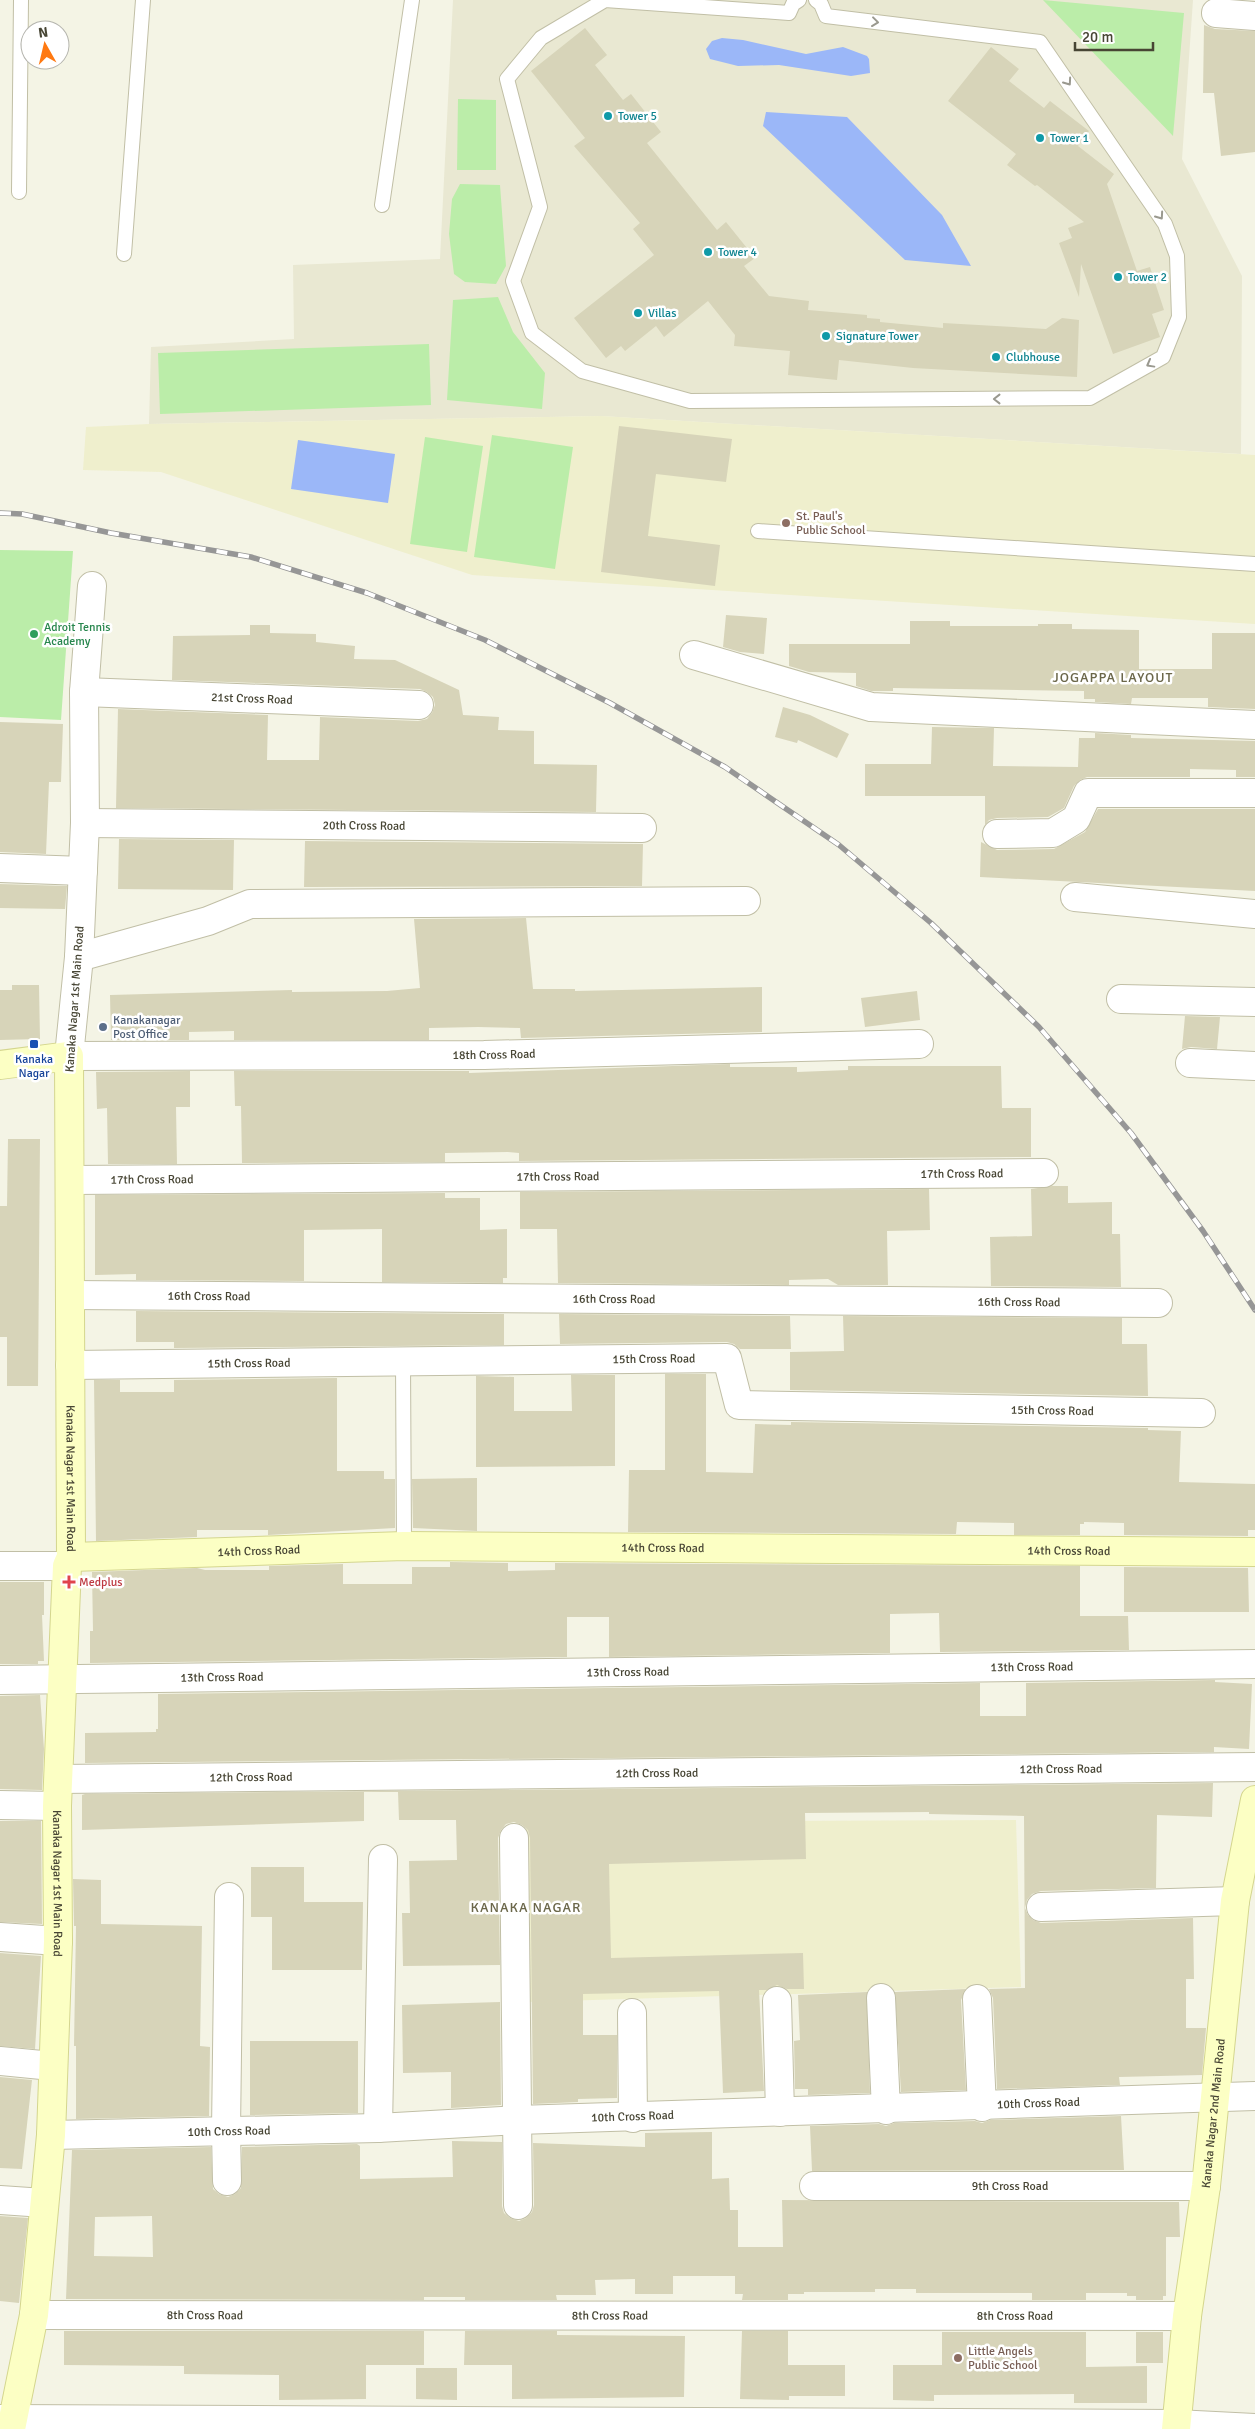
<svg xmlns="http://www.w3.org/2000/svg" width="1255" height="2429" viewBox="0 0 1255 2429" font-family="Signika,sans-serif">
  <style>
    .residential { fill: #e9e8d2 }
    .education { fill: #efefcd }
    .green { fill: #bbeda9 }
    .water { fill: #9bb7f8 }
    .building { fill: #d7d4b9; fill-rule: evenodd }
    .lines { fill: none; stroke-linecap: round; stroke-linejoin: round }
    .lane-casing { stroke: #c1bfa6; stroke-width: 16 }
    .street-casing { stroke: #c1bfa6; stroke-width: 30 }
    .secondary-casing { stroke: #d4d68e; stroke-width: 30 }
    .lane { stroke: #fff; stroke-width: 14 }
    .street { stroke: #fff; stroke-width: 28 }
    .secondary { stroke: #fcffc4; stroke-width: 28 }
    .rail-casing { stroke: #969696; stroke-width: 5.5 }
    .rail { stroke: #fff; stroke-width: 4; stroke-dasharray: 11; stroke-linecap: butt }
    .oneway { stroke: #9a998f }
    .culture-dot { fill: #0f9aa8; stroke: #fff; stroke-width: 2 }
    .education-dot { fill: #8d6e63; stroke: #fff; stroke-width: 2 }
    .leisure-dot { fill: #2e9e5b; stroke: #fff; stroke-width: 2 }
    .service-dot { fill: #5c6f8a; stroke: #fff; stroke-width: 2 }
    .transit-dot { fill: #1a4fb4; stroke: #fff; stroke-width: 2 }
    .health-dot { fill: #e0444e; stroke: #fff; stroke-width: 2 }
    .labels { text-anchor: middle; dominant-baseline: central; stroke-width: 5; stroke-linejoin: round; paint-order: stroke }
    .culture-label { font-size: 12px; fill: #0d838f; stroke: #fff; text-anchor: start }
    .education-label { font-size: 12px; fill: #785e54; stroke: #fff; text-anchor: start }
    .leisure-label { font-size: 12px; fill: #27864d; stroke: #fff; text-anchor: start }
    .street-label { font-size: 12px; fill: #474534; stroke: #fff }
    .service-label { font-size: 12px; fill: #4e5e75; stroke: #fff; text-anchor: start }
    .transit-label { font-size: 12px; fill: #164399; stroke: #fff }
    .health-label { font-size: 12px; fill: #be3a42; stroke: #fff; text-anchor: start }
    .neighbourhood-label { font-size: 14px; letter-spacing: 1px; fill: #6b674a; stroke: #fff }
  </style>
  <rect width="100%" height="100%" fill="#f4f4e5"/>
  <!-- residential -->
  <path class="residential" d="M453 0H1193L1182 159 1242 276 1241 454 601 416 149 424 151 347 294 339 293 265 440 259Z"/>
  <!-- education -->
  <path class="education" d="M601 416 1255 455V624L472 575 161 472 83 470 86 427 149 424Z
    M1016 1820 1021 1987 528 2002 526 1822Z"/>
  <!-- green -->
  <path class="green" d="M1043 0 1184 13 1173 136Z
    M458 99 496 100V170H457Z
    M460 184 500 185 506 266 496 284 465 282 454 274 449 234 452 199Z
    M498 297 513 332 545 373 542 409 447 400 453 300Z
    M429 344 431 405 160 414 158 353Z
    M492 435 573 447 555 569 474 557Z
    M425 437 483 446 467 552 410 544Z
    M0 550 73 551 61 720 0 717Z"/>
  <!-- water -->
  <path class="water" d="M722 38 743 40 806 54 843 47 867 56 869 59 870 73 851 76 779 65 738 66 710 59 706 49 712 41Z
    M766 112 847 117 942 215 971 266 905 260 763 126Z
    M298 440 395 454 388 503 291 489Z"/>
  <!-- building -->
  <path class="building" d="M1204 25 1215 29 1255 31V152L1221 156 1214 93H1203Z
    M585 28 607 55 595 65 623 100 631 94 661 132 647 143 717 230 726 222 755 258 744 266 769 296 809 301 808 310 867 315V318L880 319V322L943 328V323L1046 329 1062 318 1079 320 1077 377 913 368 839 360 837 380 788 375 790 351 734 346 735 335 708 301 664 337 656 326 625 351 621 346 606 358 574 318 654 255 633 229 640 223 574 146 585 138 531 71Z
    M991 47 1019 69 1009 81 1044 108 1050 101 1089 131 1078 146 1114 174 1107 184 1137 271 1150 267 1164 310 1152 314 1160 337 1113 354 1081 264 1079 297 1059 243 1072 238 1068 228 1084 222 1037 185 1035 186 1007 165 1016 154 948 101Z
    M619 426 732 439 726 482 656 474 648 536 720 545 715 586 601 572Z
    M726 615 767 618 764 654 740 652 723 647Z
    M910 621H950V626H1038V624H1072V629L1139 630V669H1212V633H1255V709L1208 707V698H1132L1131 704 1095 702V699H1084V691L893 688V691H871L856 686V673L809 672 789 666V644H910Z
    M250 625H270V633L316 634V642L355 646 354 659 395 660 459 690 463 715 499 717 498 730 534 731V764L597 765 596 812 116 808 118 709 268 715 267 760H319L320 717 418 721 427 719 432 713 435 705 433 697 427 692 420 689 172 680 173 636 250 635Z
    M783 707 810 715 849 734 837 758 798 740 797 743 775 737Z
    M0 722 63 724 61 782H49L46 854 0 852Z
    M932 727 994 728 993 766 1078 767 1079 738H1095V733L1131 735V738L1255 741V777H1236V770L1190 769V777H1087L1080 780 1074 786 1064 808 1048 817 997 818 989 820 985 825V796H865V764H931Z
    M1098 809H1255V891L980 877 981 842 997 850 1054 849 1085 832Z
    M119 839 234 840 233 890 118 889Z
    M305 841 643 844 642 886 304 887Z
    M0 884 67 886 65 909 0 908Z
    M526 918 533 989H575V991L762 987V1032L521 1038 520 1028 478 1027 429 1028V1040H234V1031L189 1032V1040H111L110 995 292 990V992L387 991 420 988 414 919Z
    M12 985H39L40 1039 0 1040V990H12Z
    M917 991 920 1020 865 1027 861 998Z
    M1185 1016 1220 1017 1217 1049 1191 1047 1182 1049Z
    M730 1064V1067H797V1072L848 1070V1066H1001L1002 1108H1031V1157L519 1161V1153L508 1152 445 1153V1162L242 1163 241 1106H235L234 1071H469V1073Z
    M190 1071V1107H176L177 1164H108L107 1108 97 1109 96 1072Z
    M8 1139H40L38 1386H7V1337H0V1206H7Z
    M1052 1186H1068V1203L1112 1202V1234H1120L1121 1287 991 1286 990 1237 1032 1236 1031 1189Z
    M929 1189 930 1230 887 1231 888 1285H838L828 1279 789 1280V1285L558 1283 557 1229H520V1192Z
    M445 1193V1198H480V1230L507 1229V1278H503V1283L382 1282V1229L304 1230V1281L136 1280V1274L95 1275V1195Z
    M136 1311 504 1314V1345L174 1348V1342H136Z
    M559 1314 790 1316 791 1349H740L734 1344 727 1342 560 1344Z
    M843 1316 1122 1318V1344H1147L1148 1396 790 1390V1352L844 1351Z
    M665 1374H706V1472L753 1473 755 1424 791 1425V1422L1148 1428V1430L1181 1431 1179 1482 1255 1484V1530H1248V1536L1124 1535V1523L1084 1522V1524H1080V1535H1014V1523L957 1522 956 1534 628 1532 629 1470H665Z
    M571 1375H615V1466L476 1467V1376L514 1377V1411H572Z
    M337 1378V1471H384V1479H395V1528L268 1535V1530H197V1537L96 1541 94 1380H120V1392H174V1380Z
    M477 1478V1531L413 1528 412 1479Z
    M450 1562 508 1563V1571L555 1570V1563L1080 1566V1616H1128L1129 1650 940 1652 939 1613 890 1614V1653L609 1657V1617H567V1657L90 1663V1631H93L92 1572 197 1568 205 1570H269V1566L343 1564V1584H412V1567H450Z
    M1124 1567 1248 1568 1249 1612H1124Z
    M0 1582H44V1615H42L44 1661H38V1664H0Z
    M1215 1680V1682L1252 1684 1249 1749 1214 1747V1752L85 1763V1733L156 1732V1729H158V1694L980 1683V1716H1026V1683Z
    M40 1695 44 1749 42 1790 0 1789V1696Z
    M1213 1783 1212 1817 1157 1815 1156 1888 1041 1891 1032 1894 1027 1900 1025 1908 1028 1915 1033 1920 1041 1923 1193 1918 1194 1979H1186V2028H1206L1202 2075 1119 2077 1120 2085 997 2089 993 1998 989 1989 1025 1988 1024 1816 929 1814V1812L805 1813 806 1859 609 1864 611 1958 803 1953 804 1989H787L777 1985 767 1990H759L764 2091 723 2093 719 1991 583 1994V2035H617V2098L578 2099V2102L533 2104 530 1838 528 1830 522 1825 514 1822 506 1824 501 1830 498 1838 500 1965 403 1966 402 1913H410L409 1861 457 1860 456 1820H399L398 1792H364V1821L82 1830V1795L85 1794Z
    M0 1821H41L42 1924 0 1922Z
    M251 1867H304V1902H363L362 1970H272V1917H251Z
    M73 1879 101 1880V1924L202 1926 200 2046 210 2047 209 2116 76 2119V2046H74L76 1926H74Z
    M0 1953 41 1956 35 2049 0 2046Z
    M966 1989 961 2000 966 2090 901 2092 895 1992Z
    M867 1992 870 2093 808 2095V2089H795L794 2041 800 2040 798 1995Z
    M500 2002 501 2105 451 2108V2072L403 2073 402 2005Z
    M250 2041H358V2113L250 2115Z
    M0 2077 32 2080 22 2169 0 2168Z
    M1121 2116 1124 2170 812 2171 810 2126 879 2124 886 2126 894 2123 975 2121 982 2123 990 2120Z
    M712 2132V2179L729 2178 730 2210H738V2247H783L782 2200 1179 2202 1180 2237H1166V2296H1163V2300H1136V2296H1127V2293H1086V2300H1032V2293H916V2289H875V2292H804V2294H788V2300H742L743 2294H735V2276H673V2294H635V2279L595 2280 596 2295H556L557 2300H465V2297H424V2300L66 2299 72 2150 211 2147 213 2189 219 2194 228 2197 235 2194 241 2188 242 2147 357 2144 360 2146V2179L453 2177 452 2141 502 2142V2206L504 2213 510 2218 519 2221 526 2218 532 2212 534 2205 533 2143 645 2147V2133ZM152 2216 153 2257 94 2256 95 2217Z
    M0 2216 28 2218 19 2303 0 2301Z
    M64 2331H424V2365H366V2399L279 2400V2375L184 2374V2366L64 2365Z
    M465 2331H557V2335L685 2336 684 2397 512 2399V2365H464Z
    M742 2331H788V2365H845V2396H789V2400L740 2399Z
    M942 2332H1086V2367L1147 2366V2403H1074V2394L934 2395V2401L893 2400V2365H942Z
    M1136 2332H1163V2363H1136Z
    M416 2368H457V2400L416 2399Z"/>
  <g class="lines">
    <!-- lane casing -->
    <g class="lane-casing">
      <path id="lane" d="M799 0 793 4 789 13 605 0 541 38 507 79 540 207 513 281 532 333 582 371 690 401 1090 398 1163 357 1179 317 1177 256 1165 224 1040 42 826 16 821 4 816 0
        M19 192 21 0
        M382 205 412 0
        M124 254 143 0
        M758 531 1255 564
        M403 1361 404 1546"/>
    </g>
    <!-- street casing -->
    <g class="street-casing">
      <g id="street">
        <path d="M1216 13 1255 16"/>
        <path id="s1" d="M92 586 84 692 85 823 79 957 69 1056 484 1055 919 1044"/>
        <path d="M694 655 871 707 1255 725"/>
        <path id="s2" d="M84 692 419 705"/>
        <path id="s3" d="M85 823 642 828"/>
        <path d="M997 834 1053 833 1076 819 1088 793H1255"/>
        <path d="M0 868 83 871"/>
        <path d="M1075 897 1255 914"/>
        <path d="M79 957 208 921 250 904 746 901"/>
        <path d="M1121 999 1255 1002"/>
        <path d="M1190 1063 1255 1066"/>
        <path id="s4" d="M70 1180 1044 1173"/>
        <path id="s5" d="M70 1295 1158 1303"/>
        <path id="s6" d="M70 1365 727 1358 739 1405 1201 1413"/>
        <path d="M0 1566H67"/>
        <path id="s7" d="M0 1680 1255 1664"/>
        <path id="s8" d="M59 1779 1255 1767"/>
        <path d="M0 1805 57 1806"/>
        <path d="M514 1838 518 2205"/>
        <path d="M1041 1907 1235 1901"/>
        <path d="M0 1937 58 1941"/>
        <path d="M881 1998 886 2110"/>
        <path d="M977 1999 982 2107"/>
        <path d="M777 2001 780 2112"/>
        <path d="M632 2013 633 2118"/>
        <path d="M0 2061 52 2066"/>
        <path d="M378 2128 383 1859"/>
        <path id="s9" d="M51 2135 378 2128 518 2120 1255 2096"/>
        <path d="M227 2181 226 2131 229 1897"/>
        <path id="s10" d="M814 2186H1206"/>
        <path d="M0 2200 44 2203"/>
        <path id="s11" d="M34 2315 1187 2316"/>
        <path d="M0 2419 1176 2424 1255 2428"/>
      </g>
    </g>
    <!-- secondary casing -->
    <g class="secondary-casing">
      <g id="secondary">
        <path id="s12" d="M0 1065 69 1056 71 1557 67 1566 57 1806 58 1941 51 2135 34 2315 11 2429"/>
        <path id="s13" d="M71 1557 404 1546 1255 1552"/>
        <path id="s14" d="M1176 2429 1187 2316 1206 2186 1235 1901 1255 1800"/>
      </g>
    </g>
    <!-- lane -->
    <use href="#lane" class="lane"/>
    <!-- street -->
    <use href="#street" class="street"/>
    <!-- secondary -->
    <use href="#secondary" class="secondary"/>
    <!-- rail casing -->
    <g class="rail-casing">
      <path id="rail" d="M0 513 22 514 111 533 251 557 367 593 485 640 610 703 725 767 839 845 931 923 1039 1027 1131 1133 1203 1231 1255 1310"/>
    </g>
    <!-- rail -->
    <use href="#rail" class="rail"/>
  </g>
  <!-- one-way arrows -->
  <defs><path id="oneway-chevron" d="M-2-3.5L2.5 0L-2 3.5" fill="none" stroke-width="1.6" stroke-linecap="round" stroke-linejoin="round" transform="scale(1.25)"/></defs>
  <g class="oneway">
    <use href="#oneway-chevron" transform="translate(875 22) rotate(7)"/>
    <use href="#oneway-chevron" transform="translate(1068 82) rotate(55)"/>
    <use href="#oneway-chevron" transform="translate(1160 216) rotate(55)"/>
    <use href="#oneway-chevron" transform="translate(1150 364) rotate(151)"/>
    <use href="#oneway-chevron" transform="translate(997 399) rotate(180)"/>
  </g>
  <!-- markers -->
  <g class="culture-dot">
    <circle cx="608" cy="116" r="5"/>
    <circle cx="1040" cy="138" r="5"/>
    <circle cx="708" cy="252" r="5"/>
    <circle cx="1118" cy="277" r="5"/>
    <circle cx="638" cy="313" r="5"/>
    <circle cx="826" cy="336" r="5"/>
    <circle cx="996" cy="357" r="5"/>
  </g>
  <g class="education-dot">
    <circle cx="786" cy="523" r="5"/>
    <circle cx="958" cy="2358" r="5"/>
  </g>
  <circle class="leisure-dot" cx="34" cy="634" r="5"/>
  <circle class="service-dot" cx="103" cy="1027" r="5"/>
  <rect class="transit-dot" x="29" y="1039" width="10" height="10" rx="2.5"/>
  <path class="health-dot" d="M66.5 1574.5h5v5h5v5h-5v5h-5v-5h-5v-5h5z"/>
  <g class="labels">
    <!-- culture labels -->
    <g class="culture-label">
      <text x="618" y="116">Tower 5</text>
      <text x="1050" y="138">Tower 1</text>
      <text x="718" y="252">Tower 4</text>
      <text x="1128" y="277">Tower 2</text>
      <text x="648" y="313">Villas</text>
      <text x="836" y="336">Signature Tower</text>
      <text x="1006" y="357">Clubhouse</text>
    </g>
    <!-- education labels -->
    <g class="education-label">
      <text x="796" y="516">St. Paul's<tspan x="796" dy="14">Public School</tspan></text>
      <text x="968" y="2351">Little Angels<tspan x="968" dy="14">Public School</tspan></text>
    </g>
    <!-- leisure labels -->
    <g class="leisure-label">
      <text x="44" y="627">Adroit Tennis<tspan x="44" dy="14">Academy</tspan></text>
    </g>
    <!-- street labels -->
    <g class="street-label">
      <text stroke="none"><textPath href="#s2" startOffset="168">21st Cross Road</textPath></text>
      <text stroke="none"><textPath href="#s3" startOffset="279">20th Cross Road</textPath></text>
      <text transform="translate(75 999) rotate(-86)">Kanaka Nagar 1st Main Road</text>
      <text stroke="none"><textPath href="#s1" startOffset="896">18th Cross Road</textPath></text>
      <text stroke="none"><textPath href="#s4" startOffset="892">17th Cross Road</textPath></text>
      <text stroke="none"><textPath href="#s4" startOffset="488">17th Cross Road</textPath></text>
      <text stroke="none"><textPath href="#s4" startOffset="82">17th Cross Road</textPath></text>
      <text stroke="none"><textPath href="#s5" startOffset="139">16th Cross Road</textPath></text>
      <text stroke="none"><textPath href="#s5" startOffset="544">16th Cross Road</textPath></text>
      <text stroke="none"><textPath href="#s5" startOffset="949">16th Cross Road</textPath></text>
      <text stroke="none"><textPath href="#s6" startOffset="584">15th Cross Road</textPath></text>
      <text stroke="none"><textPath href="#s6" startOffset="179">15th Cross Road</textPath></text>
      <text stroke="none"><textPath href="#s6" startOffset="1019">15th Cross Road</textPath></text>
      <text stroke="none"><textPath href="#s12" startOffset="492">Kanaka Nagar 1st Main Road</textPath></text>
      <text stroke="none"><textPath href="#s13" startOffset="592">14th Cross Road</textPath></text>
      <text stroke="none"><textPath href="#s13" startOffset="188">14th Cross Road</textPath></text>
      <text stroke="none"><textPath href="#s13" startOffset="998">14th Cross Road</textPath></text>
      <text stroke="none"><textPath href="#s7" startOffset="1032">13th Cross Road</textPath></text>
      <text stroke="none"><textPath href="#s7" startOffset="628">13th Cross Road</textPath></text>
      <text stroke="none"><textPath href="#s7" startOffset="222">13th Cross Road</textPath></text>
      <text stroke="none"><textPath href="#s8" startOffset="1002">12th Cross Road</textPath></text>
      <text stroke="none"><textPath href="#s8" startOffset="598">12th Cross Road</textPath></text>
      <text stroke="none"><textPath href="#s8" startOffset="192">12th Cross Road</textPath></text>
      <text stroke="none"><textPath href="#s12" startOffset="898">Kanaka Nagar 1st Main Road</textPath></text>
      <text stroke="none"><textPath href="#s9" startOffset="988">10th Cross Road</textPath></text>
      <text stroke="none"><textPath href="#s14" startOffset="318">Kanaka Nagar 2nd Main Road</textPath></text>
      <text stroke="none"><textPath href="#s9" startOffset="582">10th Cross Road</textPath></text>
      <text stroke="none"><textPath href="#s9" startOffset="178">10th Cross Road</textPath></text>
      <text stroke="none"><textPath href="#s10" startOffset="196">9th Cross Road</textPath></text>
      <text stroke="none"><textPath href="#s11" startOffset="171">8th Cross Road</textPath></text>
      <text stroke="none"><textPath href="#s11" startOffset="981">8th Cross Road</textPath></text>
      <text stroke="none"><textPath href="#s11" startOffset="576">8th Cross Road</textPath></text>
    </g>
    <!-- service labels -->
    <g class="service-label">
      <text x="113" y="1020">Kanakanagar<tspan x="113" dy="14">Post Office</tspan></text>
    </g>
    <!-- transit labels -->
    <g class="transit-label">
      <text x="34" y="1059">Kanaka<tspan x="34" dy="14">Nagar</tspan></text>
    </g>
    <!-- health labels -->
    <g class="health-label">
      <text x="79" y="1582">Medplus</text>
    </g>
    <!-- neighbourhood labels -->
    <g class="neighbourhood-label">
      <text x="1113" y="677">JOGAPPA LAYOUT</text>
      <text x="526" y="1907">KANAKA NAGAR</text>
    </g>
  </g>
  <!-- north arrow -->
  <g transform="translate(45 45) rotate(352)"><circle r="24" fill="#ffffff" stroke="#b5b5ae"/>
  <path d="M0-4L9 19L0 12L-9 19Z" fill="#ff7911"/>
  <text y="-8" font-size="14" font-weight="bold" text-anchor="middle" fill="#474534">N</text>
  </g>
  <!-- scale -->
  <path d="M1075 42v8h78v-8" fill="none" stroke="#474534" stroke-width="2.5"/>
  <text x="1082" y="42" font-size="15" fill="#474534" stroke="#ffffff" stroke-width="4" paint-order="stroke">20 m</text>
</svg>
